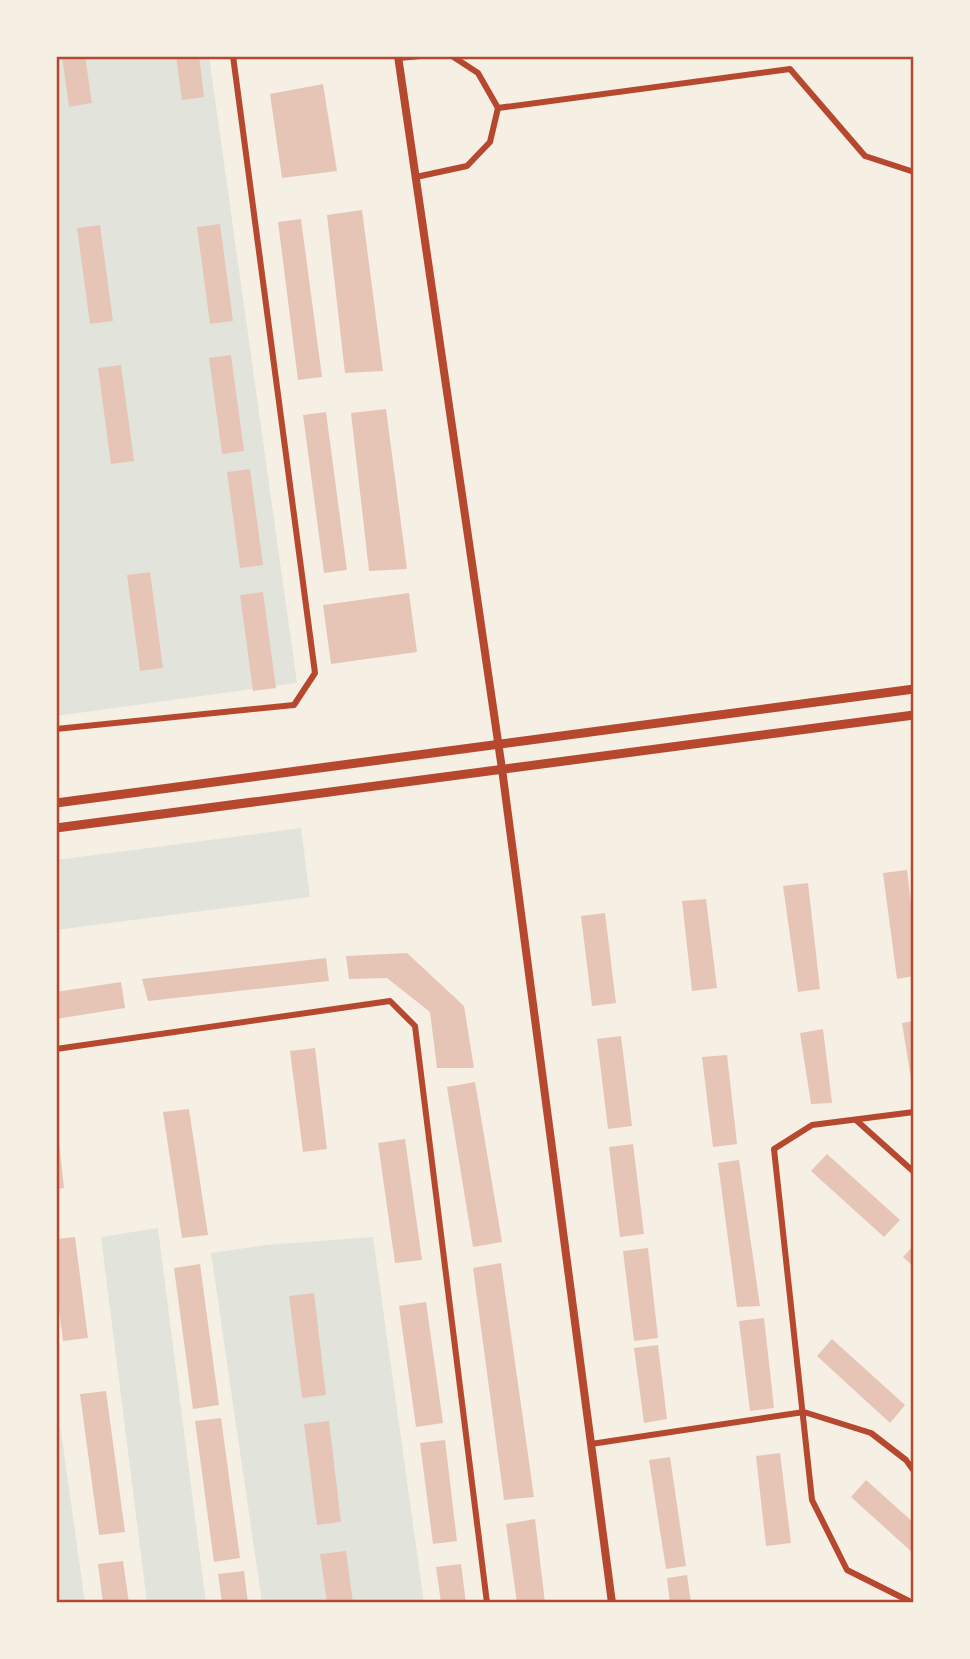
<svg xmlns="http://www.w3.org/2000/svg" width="970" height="1659" viewBox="0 0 970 1659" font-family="'Playfair Display',serif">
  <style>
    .green { fill: #e2e4dc }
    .building { fill: #e6c5b7 }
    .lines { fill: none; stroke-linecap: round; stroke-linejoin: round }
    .minor { stroke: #b5482f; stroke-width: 6 }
    .tertiary { stroke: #b5482f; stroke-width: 8 }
    .secondary { stroke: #b5482f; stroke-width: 9 }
    .neatline { fill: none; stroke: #b5482f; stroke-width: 2.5 }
  </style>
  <rect width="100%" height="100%" fill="#f6efe4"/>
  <!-- green -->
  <path class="green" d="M56 56H209L297 683 56 716Z
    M301 828 310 897 56 930V860Z
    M158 1228V1229L206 1603H147L101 1237Z
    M373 1237 424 1603H262L211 1253 266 1245Z
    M56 1395 85 1603H56Z"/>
  <!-- building -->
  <path class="building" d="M62 56H85L92 103 69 107Z
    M176 56H199L204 97 182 100Z
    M323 84 337 171 282 178 270 94Z
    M362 210 383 371 345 373 327 215Z
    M301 219 322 377 298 380 278 222Z
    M220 224 233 321 210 324 197 227Z
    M100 225 113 321 90 324 77 228Z
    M231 355 244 451 222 454 209 358Z
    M121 365 134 461 111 464 98 368Z
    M386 409 407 569 369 571 351 413Z
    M326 412 347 570 324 573 303 415Z
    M250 469 263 565 240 568 227 472Z
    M150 572 163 668 140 671 127 575Z
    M263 592 276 688 253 691 240 595Z
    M409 593 417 652 331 664 323 605Z
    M907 870 914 929V976L897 979 883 873Z
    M808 883 820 989 798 992 783 886Z
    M706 899 717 988 692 991 682 901Z
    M605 913 616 1003 592 1006 581 916Z
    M407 953 464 1006 474 1068H437L430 1012 387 978 349 979 346 956Z
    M326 958 329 981 148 1001 142 979Z
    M121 982 125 1008 56 1019V992Z
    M914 1021V1091H913L902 1023Z
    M823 1029 832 1103 811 1104 800 1033Z
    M621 1036 632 1126 608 1129 597 1039Z
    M315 1048 327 1149 303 1152 290 1051Z
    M727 1055 737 1144 713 1147 702 1057Z
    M475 1082 502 1242 473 1247 447 1087Z
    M189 1109 208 1235 182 1238 163 1112Z
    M58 1134 64 1188 56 1189V1135Z
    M405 1139 422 1260 395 1263 378 1143Z
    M633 1144 644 1234 620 1237 609 1147Z
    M827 1154 900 1220 884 1237 811 1171Z
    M739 1160 760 1306 737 1307 718 1163Z
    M75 1237 88 1338 63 1341 56 1284V1239Z
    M914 1245V1267L903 1257Z
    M648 1248 658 1338 634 1341 623 1251Z
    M501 1263 534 1497 504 1500 473 1268Z
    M200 1264 219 1405 193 1409 174 1268Z
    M314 1293 326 1395 302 1398 289 1296Z
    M426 1302 443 1423 416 1427 399 1306Z
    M764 1318 774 1408 750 1411 739 1321Z
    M832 1339 905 1405 890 1423 817 1356Z
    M658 1345 667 1419 644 1423 634 1348Z
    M106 1391 125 1532 99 1535 80 1394Z
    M221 1418 240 1558 214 1562 195 1421Z
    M329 1421 341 1522 317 1525 304 1424Z
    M445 1440 457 1541 433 1544 420 1443Z
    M780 1453 791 1543 766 1546 756 1456Z
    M670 1457 686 1566 666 1569 649 1460Z
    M866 1480 914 1523V1554L851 1497Z
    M535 1519 545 1603H517L506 1524Z
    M346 1551 353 1603H327L320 1554Z
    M123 1561 129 1603H103L98 1564Z
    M461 1564 466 1603H441L436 1567Z
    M244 1571 248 1603H222L218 1574Z
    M687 1575 691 1603H670L667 1578Z"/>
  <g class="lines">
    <!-- minor -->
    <path class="minor" d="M398 58 421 56
      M498 108 790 69 865 156 914 172
      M416 177 467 166 490 142 498 108 478 73 452 56
      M56 729 294 705 315 673 233 56
      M56 1049 390 1001 415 1026 487 1603
      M856 1120 914 1172
      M591 1444 804 1412 871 1433 906 1460 914 1471
      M913 1603 847 1570 812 1500 774 1149 812 1125 914 1112"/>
    <!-- tertiary -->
    <path class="tertiary" d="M398 56 502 769 612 1603"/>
    <!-- secondary -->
    <path class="secondary" d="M56 803 914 689
      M56 828 914 715"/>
  </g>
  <!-- border -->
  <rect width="970" height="1659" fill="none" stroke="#f6efe4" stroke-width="116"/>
  <rect x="58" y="58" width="854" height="1543" class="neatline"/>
</svg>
